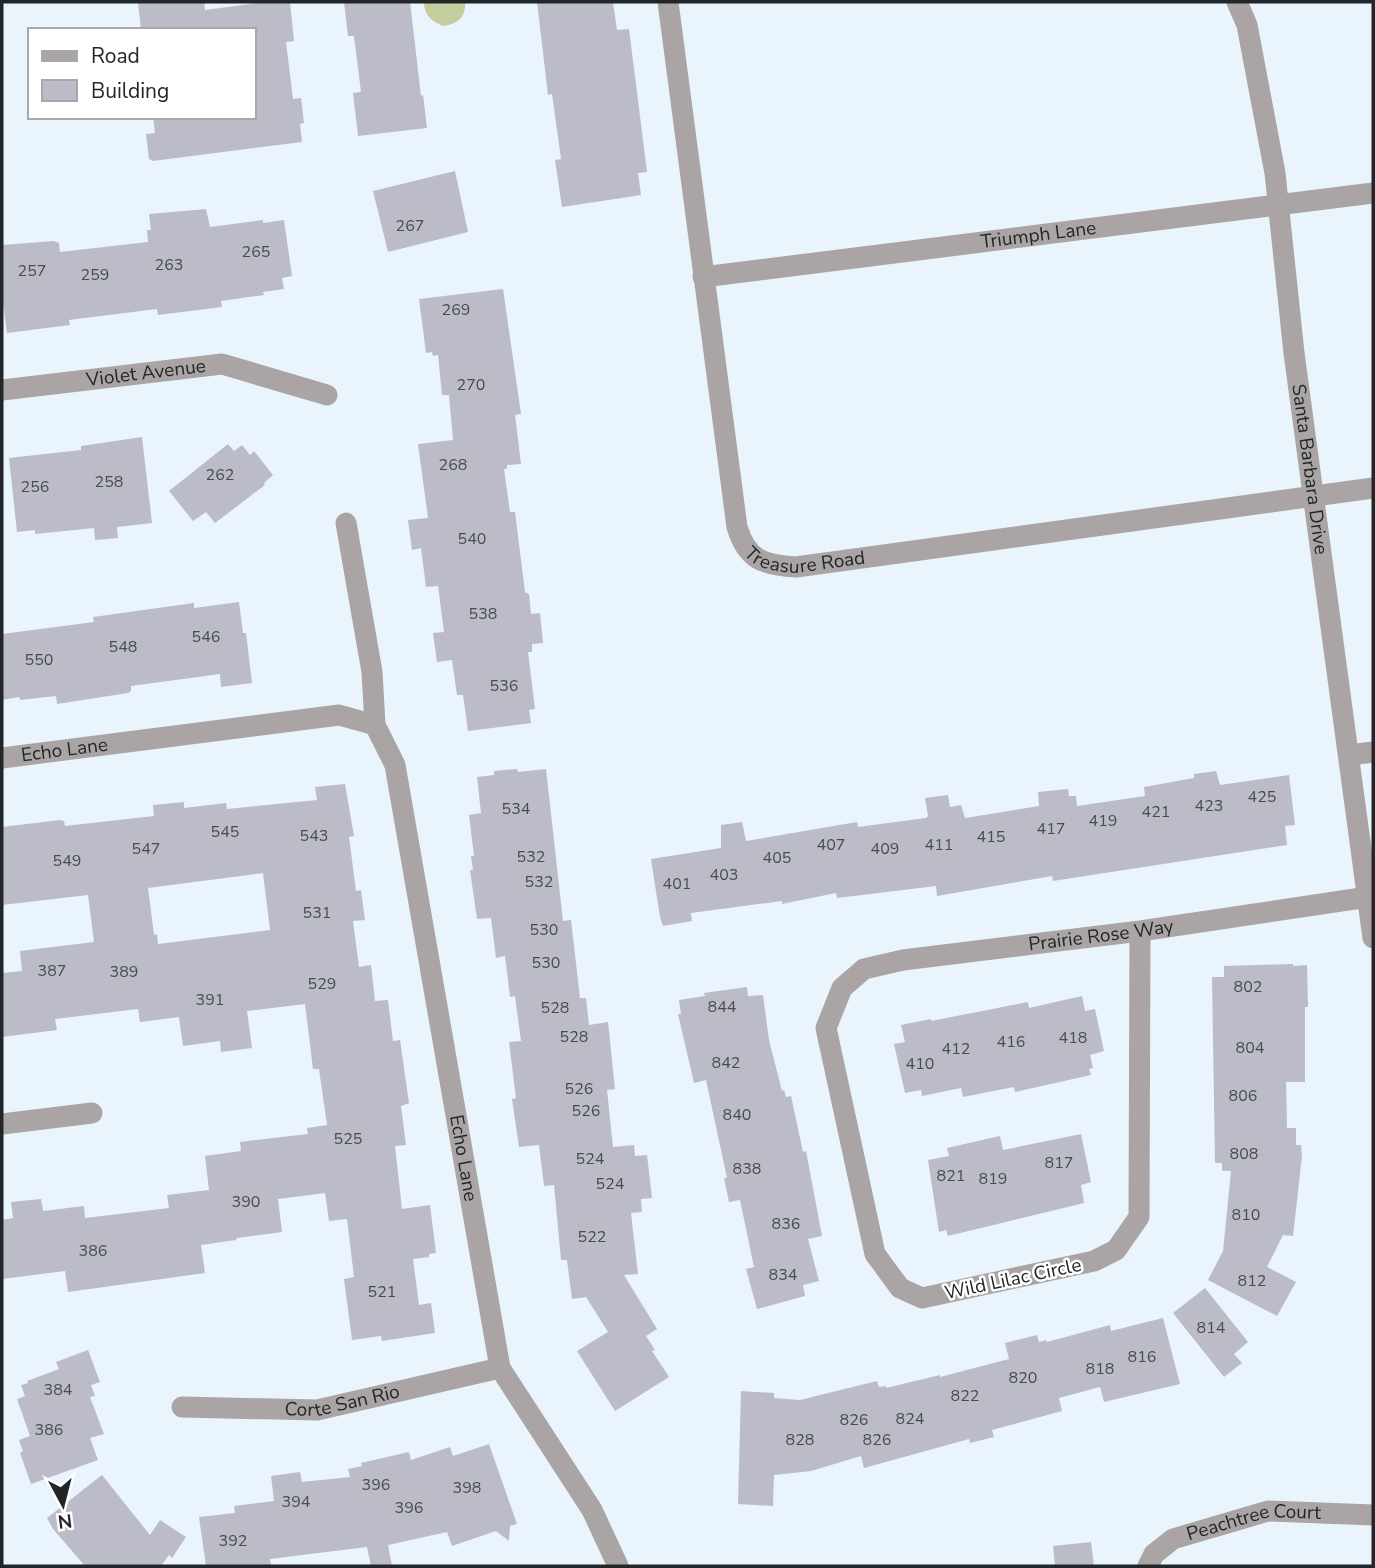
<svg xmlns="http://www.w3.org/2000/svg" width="1375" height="1568" viewBox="0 0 1375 1568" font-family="'Nunito Sans',sans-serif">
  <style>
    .green { fill: #c4cd9f }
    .building { fill: #bbbcc7; fill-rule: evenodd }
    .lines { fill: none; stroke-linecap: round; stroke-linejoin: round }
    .minor { stroke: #aaa4a4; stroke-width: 21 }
    .labels { text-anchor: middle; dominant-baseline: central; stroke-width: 5; stroke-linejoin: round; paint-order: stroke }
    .number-label { font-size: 16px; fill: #484c50 }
    .street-label { font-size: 19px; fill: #222629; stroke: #fff }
  </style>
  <rect width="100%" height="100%" fill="#eaf4fd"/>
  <!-- green -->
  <path class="green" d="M424 2H465C466 17 458 24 443 26 431 21 424 15 424 2Z"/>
  <!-- building -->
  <path class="building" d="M138 2H204L205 10 266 2H290L294 41 286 42 293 99 301 98 304 123 300 124 302 142 153 161 149 159 146 134 155 133 153 117H254V30H141Z
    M344 2H410L421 96 423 95 427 128 358 136 353 93 361 92 354 36H348Z
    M537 2H613L617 30 629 29 647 172 638 173 641 195 562 207 555 160 561 159 552 94 548 95Z
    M455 171 468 232 388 252 373 191Z
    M206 209 210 227 263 220V223L284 220 292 276 282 278 284 289 263 292 264 295 221 301 222 307 158 315 157 309 69 320 70 325 7 333 2 294V245L54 241 59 243 60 252 148 242 147 230H151L149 214Z
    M503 289 521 414 515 415 521 464 507 465V469H504L510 512H515L525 592 529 594 531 614 540 613 543 643 532 644V652H528L535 709 529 710 531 723 468 731 463 695H457L452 660 437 662 433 633 444 632 438 586 426 587 421 548 412 550 408 520 428 518 418 444 453 440 449 395H442L438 355 433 356 432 352 426 353 419 299Z
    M142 437 152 523 117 527 118 538 95 540 94 528 35 534V530L17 532 9 458 81 450V446Z
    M228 444 234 451 242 445 250 455 254 451 273 475 264 483 265 485 215 523 206 512 193 521 169 491Z
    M239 602 243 633H246L252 683 221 687 220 674 131 686V691L128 693 57 704 56 696 20 700 19 697 2 700V634L94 622 93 617 194 603V608Z
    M517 769 518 772 546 769 563 921 571 920 580 998H586L589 1025 608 1022 615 1089 607 1090 613 1147 634 1145 635 1156 647 1155 652 1198 641 1199 642 1212 631 1213 638 1274 624 1275 657 1329 646 1336 655 1350 652 1351 669 1377 615 1411 577 1351 608 1332 586 1297 572 1299 567 1260H561L554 1185 544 1186 539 1145 519 1147 512 1099 516 1098 509 1042 521 1041 515 996 510 997 505 956 496 958 491 918 477 919 470 870H473L471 856H474L469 815 481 813 477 777 494 775V771Z
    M1216 771 1220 785 1289 775 1295 825 1285 826 1287 845 1053 881 1052 876 937 896 936 886 837 898 836 893 782 904V901L691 913 692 921 663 926 660 917 651 859 721 848V825L742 822 746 841 857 822 858 827 926 818 928 816 925 798 948 795 950 807 961 805 965 818 1039 806 1038 792 1068 789 1069 796H1076L1077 806 1145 796 1144 787 1194 778V774Z
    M345 784 354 836 349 837 356 891 361 890 365 920 353 921 359 967 371 965 375 1001 388 1000 393 1041 400 1040 409 1103 401 1106 406 1145 395 1146 402 1209 430 1205 436 1253 429 1254V1257L413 1259 419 1305 431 1303 435 1333 382 1341 381 1336 352 1340 344 1279 354 1277 347 1219 329 1221 325 1193 278 1199 282 1232 237 1238 236 1240 201 1245 205 1273 68 1292 65 1271 2 1279V1220L13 1218 11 1202 41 1199 43 1211 84 1206 85 1218 169 1208 167 1195 209 1190 205 1156 241 1151 240 1142 308 1134 307 1128 327 1125 319 1069H313L305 1004 247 1011 252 1048 221 1052 220 1041 183 1046 179 1017 140 1022 138 1009 55 1019 57 1030 2 1037V973L22 971 20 951 94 942 88 895 2 905V827L60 820 64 821 65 826 154 816 153 805 184 802V808L226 803 227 809 317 800 315 787ZM263 873 270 930 158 944 157 934 154 935 148 888Z
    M1293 964V966L1307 965 1308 1007H1305V1082H1286L1287 1128H1296V1145H1301L1302 1156 1293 1236 1283 1235 1267 1267 1296 1282 1277 1316 1208 1280 1223 1251 1231 1171H1222V1163H1215L1212 977H1224V966Z
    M747 987 748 996 763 995 769 1040 782 1091 784 1090 786 1097 791 1096 803 1152 806 1151 822 1236 808 1239 819 1281 803 1285 805 1296 757 1309 746 1269 754 1267 740 1200 729 1202 724 1178H727L706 1080 694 1083 678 1014H681L679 1000 705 996 704 993Z
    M1082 996 1085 1011 1095 1009 1104 1051 1090 1055 1093 1068 1089 1069 1091 1075 1015 1092 1014 1087 963 1097 961 1088 922 1096 921 1090 905 1093 894 1044 905 1042 901 1025 931 1019V1021L1028 1002 1029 1008Z
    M1081 1134 1091 1182 1081 1185 1084 1203 948 1236 946 1230 939 1232 928 1160 949 1156 947 1148 1000 1136 1003 1150Z
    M1205 1288 1248 1342 1234 1354 1242 1363 1224 1377 1173 1313Z
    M1163 1318 1180 1384 1104 1402 1100 1387 1059 1398 1062 1411 992 1430 994 1437 970 1443 969 1439 864 1468 861 1456 811 1471 774 1475 773 1506 738 1504 741 1391 774 1393V1398L800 1400 877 1381 879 1387 886 1386V1388L940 1375V1377L1009 1359 1005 1343 1037 1335 1039 1342 1046 1340 1047 1342 1110 1325 1111 1331Z
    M88 1350 100 1382 91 1385 95 1396 90 1397 104 1434 90 1438 98 1460 31 1484 20 1453 23 1451 19 1440 30 1436 17 1399 25 1396 21 1385 28 1383 27 1381 59 1369 56 1362Z
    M489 1444 517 1524 510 1526 509 1541 496 1531 452 1546 447 1532 388 1545 392 1566H371L367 1547 270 1559 271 1566H206L199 1517 235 1513 234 1506 274 1501 271 1476 300 1472 302 1482 350 1477 348 1469 362 1466 361 1463 409 1452 411 1460 450 1447 453 1456Z
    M102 1475 150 1535 160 1520 186 1537 172 1558 169 1555 161 1566H85L53 1529 47 1518Z
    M1091 1542 1094 1566H1055L1053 1546Z"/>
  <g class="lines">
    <!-- minor -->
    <g class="minor">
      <path id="s1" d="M668 2 737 527C747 560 763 565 796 567L1373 488"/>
      <path id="s2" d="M1237 2 1247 25 1275 173 1294 353 1373 938"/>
      <path id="s3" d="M703 277 1373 193"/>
      <path id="s4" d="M2 390 222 364 327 395"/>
      <path id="s5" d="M346 523 372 672 375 725 395 765 500 1368 592 1510 618 1566"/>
      <path d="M1350 755 1373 752"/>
      <path id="s6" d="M2 758 339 715 375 725"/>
      <path id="s7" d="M1140 931 1139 1217 1116 1250 1094 1261 922 1298 900 1288 875 1254 826 1028 842 988 864 969 903 960 1140 931 1368 897"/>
      <path d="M2 1124 92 1113"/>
      <path id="s8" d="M182 1407 317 1410 500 1368"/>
      <path id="s9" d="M1148 1566 1154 1554 1173 1539 1268 1511 1373 1515"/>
    </g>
  </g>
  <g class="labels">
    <!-- number labels -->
    <g class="number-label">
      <text x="410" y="226">267</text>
      <text x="256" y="252">265</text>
      <text x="169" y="265">263</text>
      <text x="32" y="271">257</text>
      <text x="95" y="275">259</text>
      <text x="456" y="310">269</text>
      <text x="471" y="385">270</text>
      <text x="453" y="465">268</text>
      <text x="220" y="475">262</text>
      <text x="109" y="482">258</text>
      <text x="35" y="487">256</text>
      <text x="472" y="539">540</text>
      <text x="483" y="614">538</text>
      <text x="206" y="637">546</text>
      <text x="123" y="647">548</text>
      <text x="39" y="660">550</text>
      <text x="504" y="686">536</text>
      <text x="1262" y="797">425</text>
      <text x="1209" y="806">423</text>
      <text x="516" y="809">534</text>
      <text x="1156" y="812">421</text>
      <text x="1103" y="821">419</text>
      <text x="1051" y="829">417</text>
      <text x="225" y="832">545</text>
      <text x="314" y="836">543</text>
      <text x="991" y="837">415</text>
      <text x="831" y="845">407</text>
      <text x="939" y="845">411</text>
      <text x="146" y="849">547</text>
      <text x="885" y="849">409</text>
      <text x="531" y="857">532</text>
      <text x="777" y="858">405</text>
      <text x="67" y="861">549</text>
      <text x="724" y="875">403</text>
      <text x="539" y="882">532</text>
      <text x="677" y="884">401</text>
      <text x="317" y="913">531</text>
      <text x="544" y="930">530</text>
      <text x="546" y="963">530</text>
      <text x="52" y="971">387</text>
      <text x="124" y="972">389</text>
      <text x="322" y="984">529</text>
      <text x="1248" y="987">802</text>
      <text x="210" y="1000">391</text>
      <text x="722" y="1007">844</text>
      <text x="555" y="1008">528</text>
      <text x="574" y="1037">528</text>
      <text x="1073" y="1038">418</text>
      <text x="1011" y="1042">416</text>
      <text x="1250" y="1048">804</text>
      <text x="956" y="1049">412</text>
      <text x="726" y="1063">842</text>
      <text x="920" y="1064">410</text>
      <text x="579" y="1089">526</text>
      <text x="1243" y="1096">806</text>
      <text x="586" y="1111">526</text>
      <text x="737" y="1115">840</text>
      <text x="348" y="1139">525</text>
      <text x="1244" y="1154">808</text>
      <text x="590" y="1159">524</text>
      <text x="1059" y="1163">817</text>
      <text x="747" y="1169">838</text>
      <text x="951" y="1176">821</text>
      <text x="993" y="1179">819</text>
      <text x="610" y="1184">524</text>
      <text x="246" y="1202">390</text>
      <text x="1246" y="1215">810</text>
      <text x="786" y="1224">836</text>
      <text x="592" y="1237">522</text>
      <text x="93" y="1251">386</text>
      <text x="783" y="1275">834</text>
      <text x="1252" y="1281">812</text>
      <text x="382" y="1292">521</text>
      <text x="1211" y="1328">814</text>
      <text x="1142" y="1357">816</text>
      <text x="1100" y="1369">818</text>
      <text x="1023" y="1378">820</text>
      <text x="58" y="1390">384</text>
      <text x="965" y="1396">822</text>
      <text x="910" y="1419">824</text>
      <text x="854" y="1420">826</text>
      <text x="49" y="1430">386</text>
      <text x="800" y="1440">828</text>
      <text x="877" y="1440">826</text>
      <text x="376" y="1485">396</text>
      <text x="467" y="1488">398</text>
      <text x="296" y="1502">394</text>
      <text x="409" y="1508">396</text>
      <text x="233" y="1541">392</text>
    </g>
    <!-- street labels -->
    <g class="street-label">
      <text stroke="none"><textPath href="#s3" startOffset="338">Triumph Lane</textPath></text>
      <text stroke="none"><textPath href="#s4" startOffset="145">Violet Avenue</textPath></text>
      <text stroke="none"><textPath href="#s2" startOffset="474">Santa Barbara Drive</textPath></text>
      <text stroke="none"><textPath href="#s1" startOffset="616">Treasure Road</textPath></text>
      <text stroke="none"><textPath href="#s6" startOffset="63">Echo Lane</textPath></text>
      <text stroke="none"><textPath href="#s7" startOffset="1136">Prairie Rose Way</textPath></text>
      <text stroke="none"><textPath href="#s5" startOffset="648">Echo Lane</textPath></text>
      <text transform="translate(1013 1279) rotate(-12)">Wild Lilac Circle</text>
      <text stroke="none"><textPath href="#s8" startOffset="161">Corte San Rio</textPath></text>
      <text stroke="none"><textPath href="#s9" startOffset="121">Peachtree Court</textPath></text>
    </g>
  </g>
  <!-- border -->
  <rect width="1375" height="1568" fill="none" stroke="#222629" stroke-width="7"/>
  <!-- legend -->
  <rect x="28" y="28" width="228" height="91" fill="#ffffff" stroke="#a7a8a9" stroke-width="2"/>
  <rect x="42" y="51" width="35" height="10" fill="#aaa4a4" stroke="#a7a8a9" stroke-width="2"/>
  <text x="91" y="63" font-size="21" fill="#222629">Road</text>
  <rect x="42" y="80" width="35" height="21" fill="#bbbcc7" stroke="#a7a8a9" stroke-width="2"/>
  <text x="91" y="98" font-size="21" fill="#222629">Building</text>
  <!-- north arrow -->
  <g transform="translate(63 1505) rotate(173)" stroke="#ffffff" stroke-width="5" paint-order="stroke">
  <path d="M0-5L12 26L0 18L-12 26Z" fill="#222629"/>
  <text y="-10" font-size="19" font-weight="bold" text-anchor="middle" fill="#222629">N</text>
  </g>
</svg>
